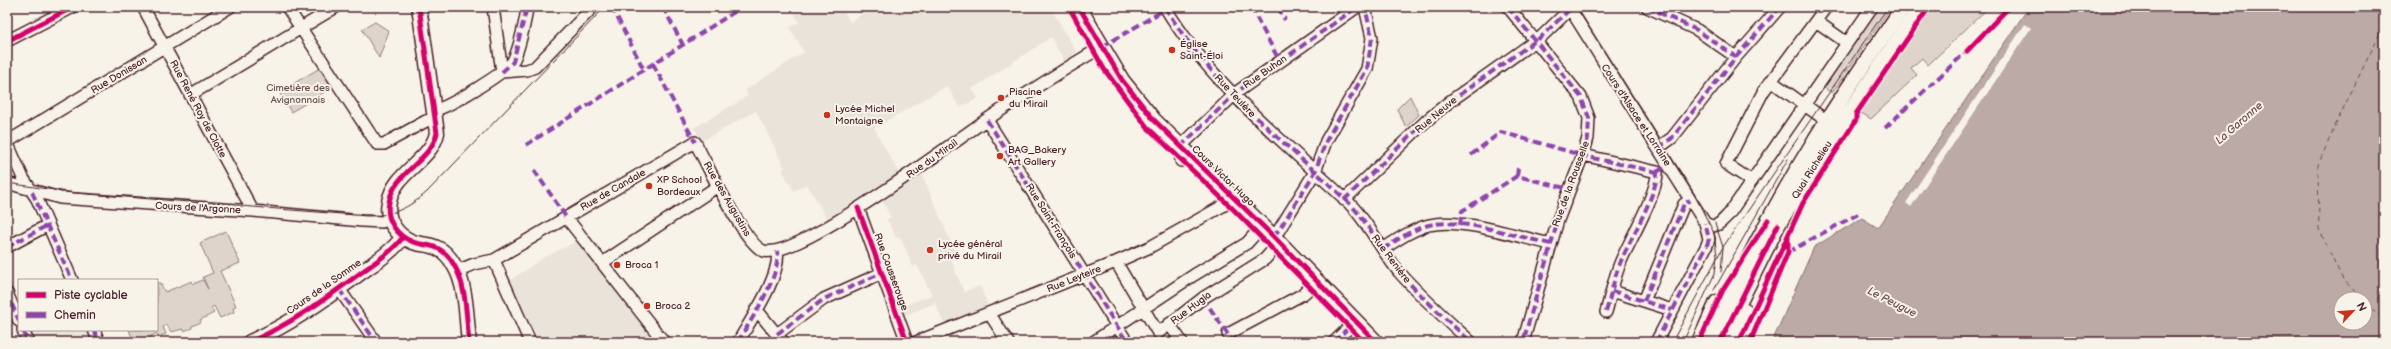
<svg xmlns="http://www.w3.org/2000/svg" width="2391" height="349" viewBox="0 0 2391 349" font-family="'Balsamiq Sans',sans-serif">
  <style>
    .built { fill: #eae3da }
    .green { fill: #ded4cc; stroke: #947a7c }
    .water { fill: #bcaaa7; stroke: #8e7275; fill-rule: evenodd }
    .pier { fill: #f7f3e8 }
    .lines { fill: none; stroke-linecap: round; stroke-linejoin: round }
    .ferry { stroke: #6c4950; stroke-width: 1; stroke-dasharray: 5 4; stroke-linecap: butt }
    .minor-casing { stroke: #4a1f2b; stroke-width: 14 }
    .major-casing { stroke: #4a1f2b; stroke-width: 17 }
    .minor { stroke: #f7f3e8; stroke-width: 11 }
    .major { stroke: #f7f3e8; stroke-width: 14 }
    .tram { stroke: #4a1f2b; stroke-width: 1 }
    .quiet { stroke: #8e44ad; stroke-width: 4; stroke-dasharray: 8 4; stroke-linecap: butt }
    .cycleway-casing { stroke: #f7f3e8; stroke-width: 8 }
    .cycleway { stroke: #d6006c; stroke-width: 5 }
    .poi-dot { fill: #c8321e; stroke: #f7f3e8; stroke-width: 1.5 }
    .labels { text-anchor: middle; dominant-baseline: central; stroke-width: 4; stroke-linejoin: round; paint-order: stroke }
    .poi-label { font-size: 10px; fill: #4a1f2b; stroke: #f7f3e8; text-anchor: start }
    .street-label { font-size: 10px; fill: #4a1f2b; stroke: #f7f3e8 }
    .park-label { font-size: 10px; fill: #6f4c53; stroke: #f7f3e8 }
    .water-label { font-size: 11px; font-style: italic; fill: #6c4950; stroke: #f7f3e8 }
  </style>
  <rect width="100%" height="100%" fill="#f7f3e8"/>
  <filter id="ink" filterUnits="userSpaceOnUse"><feTurbulence type="fractalNoise" baseFrequency=".025" numOctaves="2"/><feDisplacementMap in="SourceGraphic" scale="8" xChannelSelector="R" yChannelSelector="G"/><feConvolveMatrix kernelMatrix="1 2 1 2 8 2 1 2 1" color-interpolation-filters="sRGB"/></filter>
  <g filter="url(#ink)">
    <!-- built -->
    <path class="built" d="M791 7H841L850 22 873 7H914L917 12 924 7H1050L1077 53 1064 61 1051 37 972 89 978 98 960 108 947 86 874 128 899 173 827 219 807 184 794 191 782 170 785 168 756 111 702 141 694 128 748 96 745 90 804 52 790 28 799 22Z
      M922 174 957 257 951 260 964 292 980 286 989 308 945 326 935 303 903 316 900 307 932 295 917 265 913 267 900 237 896 238 887 219 891 217 882 201Z
      M577 241 606 278 657 342H538L511 280 543 258Z
      M27 330H87L92 342H32Z"/>
    <!-- green -->
    <path class="green" d="M1880 7H1891L1832 93 1824 88Z
      M1931 7H1989L1928 65 1922 58 1911 68 1917 75 1871 119 1860 112Z
      M375 22 389 31 379 58 362 29Z
      M320 68 333 87 291 112 279 92Z
      M1410 96 1419 115 1406 127 1397 109Z
      M226 231 240 263 220 271 236 306 233 308 234 312 220 318 214 306 211 308 214 313 200 320 201 322 192 326V328L184 331 183 329 171 332 167 325 163 327 166 334 158 337 156 333 149 338 151 342H134L129 330H157V283H160L165 292 192 281 193 284 203 280 208 289 203 277 213 273 200 243Z"/>
    <!-- water -->
    <path class="water" d="M2029 7H2384V342H1772L1814 247 1862 218 1878 228ZM2341 299H2365V323H2341Z"/>
    <!-- pier -->
    <path class="pier" d="M2025 24 2031 28 1911 207 1906 203Z"/>
    <g class="lines">
      <!-- ferry -->
      <path class="ferry" d="M2362 299 2342 278 2319 229 2318 165 2340 115 2384 25
        M2365 302 2384 320"/>
      <!-- minor casing -->
      <g class="minor-casing">
        <path id="minor" d="M143 7 253 211
          M287 7 377 144H384L426 121 436 119
          M493 7 502 72
          M1165 7C1212 86 1284 141 1349 203 1369 223 1381 250 1399 272 1421 297 1446 319 1471 342
          M1508 7 1581 97 1589 118 1588 138 1584 152 1558 220 1523 342
          M1569 7 1705 223 1709 239 1707 245 1656 342
          M1647 7 1697 30 1736 57
          M1816 21 1847 43
          M7 41 73 7
          M502 72 527 70 535 67 593 7
          M1771 81 1827 121
          M190 95 336 7
          M435 110C447 108 507 72 513 61 519 50 526 19 527 7
          M987 120 1127 342
          M7 142 230 7
          M7 142 23 178 37 199 72 280
          M1658 148 1672 138 1736 57 1780 7
          M1583 155 1657 172
          M1181 161 1180 147 1237 92 1357 7
          M1752 181 1726 164 1763 92 1826 7
          M7 183 60 198 253 211 362 221 382 222 389 219
          M1344 200 1426 121 1449 102 1541 37 1570 9
          M858 208 907 342
          M566 217 664 342
          M1705 223C1716 230 1720 223 1729 214L1872 7
          M1273 236 1279 230 1315 172 1326 141 1367 69 1372 38 1365 7
          M7 247 48 225
          M1383 249C1397 240 1413 229 1429 225 1461 217 1518 237 1551 244
          M494 260 530 342
          M1116 262 1158 333 1203 298 1265 259 1273 250
          M602 263 718 186
          M457 271 474 264 494 260 695 142C706 162 745 246 764 251 797 260 952 143 986 120 1024 95 1062 70 1102 47
          M339 289 376 342
          M1612 291 1672 310
          M7 293 19 321
          M1644 301 1684 204 1690 200
          M756 309 783 342
          M1606 312C1611 295 1614 277 1621 261 1630 240 1658 192 1657 172
          M989 313 1008 342
          M1169 324 1182 342
          M23 330 28 342
          M94 330 99 342
          M777 334 824 299 882 273
          M1228 334 1303 294 1311 287
          M738 342C750 321 782 275 777 251
          M916 342 1116 262 1150 247 1235 199
          M1093 342 1194 275 1247 243 1256 233
          M1334 342 1356 321"/>
      </g>
      <!-- major casing -->
      <g class="major-casing">
        <path id="major" d="M419 7 437 133C431 161 394 172 389 202 385 220 397 236 413 242 421 245 429 244 437 248 444 251 450 258 454 265 467 286 466 318 469 342
          M1079 7 1122 80 1154 120 1273 236 1376 342
          M250 342C289 325 324 300 359 274 374 263 392 252 403 237
          M1699 342 1717 302
          M1709 342C1740 272 1775 204 1816 138 1843 93 1874 51 1903 7
          M1720 342 1778 225 1835 133 1920 7
          M1731 342 1745 311"/>
      </g>
      <!-- minor -->
      <use href="#minor" class="minor"/>
      <!-- major -->
      <use href="#major" class="major"/>
      <!-- tram -->
      <path class="tram" d="M1576 7 1696 198 1714 233 1717 256 1715 273 1683 342
        M7 183 75 193 367 216C392 216 409 208 427 192L605 7
        M1715 223 1723 247 1721 272
        M1714 290 1788 159
        M1672 342 1723 247 1888 7"/>
      <!-- quiet -->
      <path class="quiet" d="M612 7 644 70
        M663 7 683 45
        M1165 7C1212 86 1284 141 1349 203 1369 223 1381 250 1399 272 1421 297 1446 319 1471 342
        M1251 7 1280 62
        M1278 7 1285 20
        M1508 7 1581 97 1589 118 1588 138 1584 152 1558 220 1523 342
        M1647 7 1697 30 1736 57
        M1102 47 1169 7
        M653 64 695 142
        M502 72 513 62 527 7
        M987 120 1127 342
        M1885 128 1969 49
        M526 145 742 7
        M1180 147 1237 92 1357 7
        M1658 148 1672 138 1736 57 1780 7
        M1471 155 1501 132 1588 157 1657 172
        M534 170 566 217
        M1657 172 1668 165
        M1517 176 1518 168
        M32 192 72 280
        M1344 200 1426 121 1449 102 1541 37 1570 9
        M1460 225 1462 211 1517 176 1569 189
        M1273 236 1279 230 1315 172 1326 141 1367 69 1372 38 1365 7
        M7 247 48 225
        M1383 249C1397 240 1413 229 1429 225 1461 217 1518 237 1551 244
        M1788 252 1860 213
        M339 289 376 342
        M1612 291 1672 310
        M7 293 19 321
        M1203 298 1233 342
        M1644 301 1684 204 1690 200
        M1606 312C1611 295 1614 277 1621 261 1630 240 1658 192 1657 172
        M23 330 28 342
        M94 330 99 342
        M777 334 824 299 882 273
        M738 342C750 321 782 275 777 251
        M1334 342 1349 327
        M1656 342 1707 245 1709 239 1705 223"/>
      <!-- cycleway casing -->
      <g class="cycleway-casing">
        <path id="cycleway" d="M419 7 437 133C431 161 394 172 389 202 385 220 397 236 413 242 421 245 429 244 437 248 444 251 450 258 454 265 467 286 466 318 469 342
          M1069 7 1104 69 1147 127 1234 210 1364 342
          M1079 7 1122 80 1154 120 1273 236 1376 342
          M7 41 73 7
          M1967 51 2009 7
          M858 208 907 342
          M250 342C289 325 324 300 359 274 374 263 392 252 403 237
          M1699 342 1723 290 1768 220
          M1720 342 1778 225
          M1739 342 1803 203 1856 120V114L1929 7
          M1750 342 1788 252V237"/>
      </g>
      <!-- cycleway -->
      <use href="#cycleway" class="cycleway"/>
    </g>
  </g>
  <!-- markers -->
  <g class="poi-dot">
    <circle cx="1172" cy="50" r="4"/>
    <circle cx="1001" cy="98" r="4"/>
    <circle cx="827" cy="115" r="4"/>
    <circle cx="1000" cy="156" r="4"/>
    <circle cx="649" cy="186" r="4"/>
    <circle cx="930" cy="250" r="4"/>
    <circle cx="617" cy="265" r="4"/>
    <circle cx="647" cy="306" r="4"/>
  </g>
  <g class="labels">
    <!-- poi labels -->
    <g class="poi-label">
      <text x="1180" y="44">Église<tspan x="1180" dy="12">Saint-Éloi</tspan></text>
      <text x="1009" y="92">Piscine<tspan x="1009" dy="12">du Mirail</tspan></text>
      <text x="835" y="109">Lycée Michel<tspan x="835" dy="12">Montaigne</tspan></text>
      <text x="1008" y="150">BAG_Bakery<tspan x="1008" dy="12">Art Gallery</tspan></text>
      <text x="657" y="180">XP School<tspan x="657" dy="12">Bordeaux</tspan></text>
      <text x="938" y="244">Lycée général<tspan x="938" dy="12">privé du Mirail</tspan></text>
      <text x="625" y="265">Broca 1</text>
      <text x="655" y="306">Broca 2</text>
    </g>
    <!-- street labels -->
    <g class="street-label">
      <text transform="translate(1265 72) rotate(-35)">Rue Buhan</text>
      <text transform="translate(119 75) rotate(-31)">Rue Donissan</text>
      <text transform="translate(1235 96) rotate(47)">Rue Teulère</text>
      <text transform="translate(198 109) rotate(62)">Rue René Roy de Clotte</text>
      <text transform="translate(1436 115) rotate(-40)">Rue Neuve</text>
      <text transform="translate(1636 115) rotate(57)">Cours d'Alsace et Lorraine</text>
      <text transform="translate(932 159) rotate(-35)">Rue du Mirail</text>
      <text transform="translate(1812 170) rotate(-58)">Quai Richelieu</text>
      <text transform="translate(1223 176) rotate(44)">Cours Victor Hugo</text>
      <text transform="translate(1571 184) rotate(-70)">Rue de la Rousselle</text>
      <text transform="translate(613 190) rotate(-30)">Rue de Candale</text>
      <text transform="translate(727 199) rotate(60)">Rue des Augustins</text>
      <text transform="translate(198 208) rotate(3)">Cours de l'Argonne</text>
      <text transform="translate(1051 221) rotate(58)">Rue Saint-François</text>
      <text transform="translate(1391 259) rotate(53)">Rue Renière</text>
      <text transform="translate(891 272) rotate(70)">Rue Causserouge</text>
      <text transform="translate(1074 279) rotate(-22)">Rue Leyteire</text>
      <text transform="translate(324 287) rotate(-35)">Cours de la Somme</text>
      <text transform="translate(1191 308) rotate(-37)">Rue Hugla</text>
    </g>
    <!-- park labels -->
    <g class="park-label">
      <text x="298" y="88">Cimetière des<tspan x="298" dy="12">Avignonnais</tspan></text>
    </g>
    <!-- water labels -->
    <g class="water-label">
      <text transform="translate(2239 123) rotate(-41)">La Garonne</text>
      <text transform="translate(1892 302) rotate(27)">Le Peugue</text>
    </g>
  </g>
  <!-- margin -->
  <rect width="2391" height="349" fill="none" stroke="#f7f3e8" stroke-width="24"/>
  <rect x="12" y="12" width="2367" height="325" fill="none" stroke="#4a1f2b" stroke-width="1.5" filter="url(#ink)"/>
  <!-- legend -->
  <rect x="18" y="279" width="140" height="52" fill="#f7f3e8" stroke="#b29e9c"/>
  <rect x="26" y="292" width="20" height="6" fill="#d6006c" stroke="#b29e9c"/>
  <text x="54" y="299" font-size="12" fill="#4a1f2b">Piste cyclable</text>
  <rect x="26" y="312" width="20" height="6" fill="#8e44ad" stroke="#b29e9c"/>
  <text x="54" y="319" font-size="12" fill="#4a1f2b">Chemin</text>
  <!-- north arrow -->
  <g transform="translate(2353 311) rotate(64)"><circle r="19" fill="#f7f3e8" stroke="#b29e9c"/>
  <path d="M0-3L7 15L0 10L-7 15Z" fill="#c8321e"/>
  <text y="-6" font-size="11" font-weight="bold" text-anchor="middle" fill="#4a1f2b">N</text>
  </g>
</svg>
